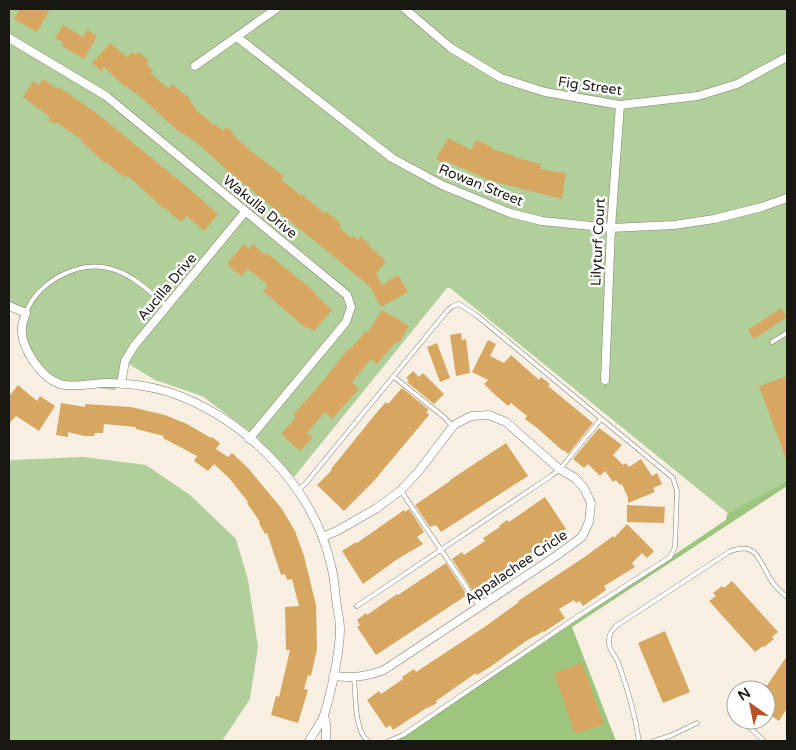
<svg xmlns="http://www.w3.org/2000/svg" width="796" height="750" viewBox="0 0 796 750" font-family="'Varela Round',sans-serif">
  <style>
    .green { fill: #b1cf9b }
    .forest { fill: #9dc57e }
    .building { fill: #d7a761 }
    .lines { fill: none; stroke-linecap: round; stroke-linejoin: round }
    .service-casing { stroke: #827c70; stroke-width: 5 }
    .minor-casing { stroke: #827c70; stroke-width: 9 }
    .service { stroke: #fff; stroke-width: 4 }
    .minor { stroke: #fff; stroke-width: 8 }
    .labels { text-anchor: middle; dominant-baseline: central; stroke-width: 5; stroke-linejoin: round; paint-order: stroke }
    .street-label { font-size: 14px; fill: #191712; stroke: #fff }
  </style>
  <rect width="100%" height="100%" fill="#f6efe2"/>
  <!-- green -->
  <path class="green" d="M9 9H787V481L729 514 450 288H447L294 477 256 436 202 396 155 380 127 363 115 390 72 385 47 378 26 354 23 312 9 303Z
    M84 457 146 465 190 495 236 539 248 580 258 647 250 699 222 741H9V462L12 460Z"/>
  <!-- forest -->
  <path class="forest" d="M787 481V486L572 627 616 741H397L726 520 727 514Z"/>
  <!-- building -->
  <path class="building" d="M20 9H50L37 32 14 19Z
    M63 25 83 37 87 30 97 36 84 59 62 46 64 43 55 38Z
    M110 43 127 57 132 52 135 55 139 52 149 61 146 64 153 70 151 73 163 84 169 88 172 84 184 94 191 100 190 102 196 108 195 109 214 125 215 124 223 131 226 127 233 132 232 134 251 151 284 176 281 179 300 195 301 194 324 213 326 211 341 224 339 227 351 238 353 236 358 240 361 236 370 245 369 246 386 261 376 274 382 285 398 275 408 292 381 307 370 287 332 255 229 172 196 142 177 130 144 100 126 86 125 87 104 67 101 71 92 63Z
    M43 79 57 89 59 87 99 115 187 187 218 214 204 231 187 216 181 222 165 208 164 209 127 175 125 178 107 163 106 164 81 141 82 140 56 122 54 124 48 120 50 117 23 97 33 81 39 85Z
    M448 138 471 150 476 140 492 147V149L515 156 514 157 541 164 540 169 566 173 562 199 491 181 446 161 445 164 436 159Z
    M244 244 249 249 253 244 265 255 267 253 316 293 315 294 332 310 314 331 308 327 307 329 263 291 268 285 248 269 241 276 227 264Z
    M781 308 787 317 754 339 748 330Z
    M382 310 409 326 399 343 397 341 377 364 371 359 352 382 359 389 332 419 325 412 307 433 313 437 300 451 281 434 296 417 293 415 323 381 348 349 349 350 366 331 368 332Z
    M461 333 462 340 466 339 470 373 456 376 450 335Z
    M488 340 496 344 490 356 504 363 511 355 539 380 541 377 550 384 548 386 593 423 568 454 564 450 563 451 537 428 525 419 527 416 511 403 508 406 492 392 484 384 488 380 472 372Z
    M437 343 450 378 440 382 427 347Z
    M413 371 419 377 423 373 444 394 434 404 407 382 409 380 406 378Z
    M787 376V459H786L759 386Z
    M18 385 37 401 40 396 55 406 39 431 16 416 9 424V396Z
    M402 388 429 410 426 412 429 415 373 482 344 511 317 485 332 470 331 469 378 411 386 402 388 404Z
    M61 403 85 407V404L131 407 165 415 187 424 211 438 212 437 220 443 216 449 228 457 232 453 248 468 282 509 295 531 304 556 316 605 317 649 311 676 308 675 304 689 308 690 298 723 271 715 276 696 279 697 290 650H286L285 607 299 606 292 579 287 580 285 574 281 575 267 533 265 534 259 523 260 522 247 503 248 502 229 478 214 464 208 471 194 461 197 456 163 438 164 436 136 429V427L104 424 103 433H95L94 436H84L68 432V437L56 435Z
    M599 428 622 445 613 455 623 465 626 463 629 467 641 459 652 476 657 473 662 484 653 488 655 492 628 503V498L622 484 620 485 616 480 613 482 605 471 600 476 588 464 584 468 573 459Z
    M506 443 528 476 441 532 436 525 430 527 415 505 450 481V480Z
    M545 497 566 529 473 591 452 559 462 552 464 555 485 541 483 538 500 527 499 526 507 520 509 522Z
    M627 505 665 507 664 523 627 522Z
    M409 509 424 532 417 537 423 544 396 560 363 584 342 551 356 542 357 543 404 510 405 512Z
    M627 524 654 551 647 558 642 553 632 563 635 567 604 586 606 590 583 606 580 601 576 603 574 600 559 609 565 618 544 632V631L526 641 490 667 477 675 476 673 453 689 436 701 437 703 428 708V707L393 730 390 725 386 728 367 700 379 691 381 694 403 679 402 677 414 669 416 672 486 626 519 602 518 601 586 556 613 536 614 538Z
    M446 563 467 595 376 655 357 627 360 625 357 620 366 613 367 615 397 594 398 595Z
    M732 581 778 632 772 637 774 639 764 647 763 646 755 652 709 601 716 596 713 593 722 586 724 588Z
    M665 631 690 692 663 703 638 643Z
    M787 656V708L779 721 766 712V687Z
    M582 663 604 724 575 734 554 673Z"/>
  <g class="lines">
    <!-- service casing -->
    <g class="service-casing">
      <path id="service" d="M26 313C36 283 78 260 108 268 131 273 149 291 167 306
        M772 342 787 333
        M394 377 444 417 453 427
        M297 491 306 483 447 311 453 306 459 304 476 315 673 478 677 491 675 547 670 557 577 617 403 735 389 741
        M401 491 480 607
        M357 606 551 476 560 469 601 419
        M354 678C356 695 354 731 368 741
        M742 720 764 741
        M639 741C635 715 628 690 619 665 617 657 610 652 609 644 608 637 611 631 616 626L729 552C757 540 759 561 771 580 775 587 781 592 787 597
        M654 741 670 736 697 723"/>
    </g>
    <!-- minor casing -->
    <g class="minor-casing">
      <path id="minor" d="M405 9 451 48 501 78 545 92 620 105 698 96 737 84 787 57
        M237 37 392 158 442 185 510 213 542 221 611 228 674 225 714 219 762 207 787 198
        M9 38 106 96 347 295 351 307 346 322 249 439
        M195 66 276 9
        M9 306 26 313C25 317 22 323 22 327 20 347 41 378 60 384 72 388 93 383 106 383 126 383 149 386 169 392 245 418 313 486 331 565 334 576 335 588 336 599 337 609 340 619 340 629 340 651 331 694 324 715 321 724 314 732 309 741
        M605 380 611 228 620 105
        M121 384 125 361 134 346 245 212
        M322 537 337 531 377 508 400 491 418 472 454 425 471 416 489 415 506 422 558 468 575 478 584 488 591 503 589 522 582 537 556 556 384 670C365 677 353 678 333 676
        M324 716 326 724V741"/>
    </g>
    <!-- service -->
    <use href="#service" class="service"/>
    <!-- minor -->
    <use href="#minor" class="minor"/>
  </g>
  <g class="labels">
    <!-- street labels -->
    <g class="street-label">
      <text transform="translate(590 86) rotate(8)">Fig Street</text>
      <text transform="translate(481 185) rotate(22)">Rowan Street</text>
      <text transform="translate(260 207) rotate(39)">Wakulla Drive</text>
      <text transform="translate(598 242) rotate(-87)">Lilyturf Court</text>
      <text transform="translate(167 287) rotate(-50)">Aucilla Drive</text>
      <text transform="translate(516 567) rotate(-34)">Appalachee Cricle</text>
    </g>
  </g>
  <!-- border -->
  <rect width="796" height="750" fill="none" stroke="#191712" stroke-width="20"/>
  <!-- north arrow -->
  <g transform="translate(751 705) rotate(327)"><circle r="24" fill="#ffffff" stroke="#a3a2a0"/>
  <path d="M0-4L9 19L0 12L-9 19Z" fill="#b85128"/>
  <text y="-8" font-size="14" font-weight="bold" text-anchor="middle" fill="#191712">N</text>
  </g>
</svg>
